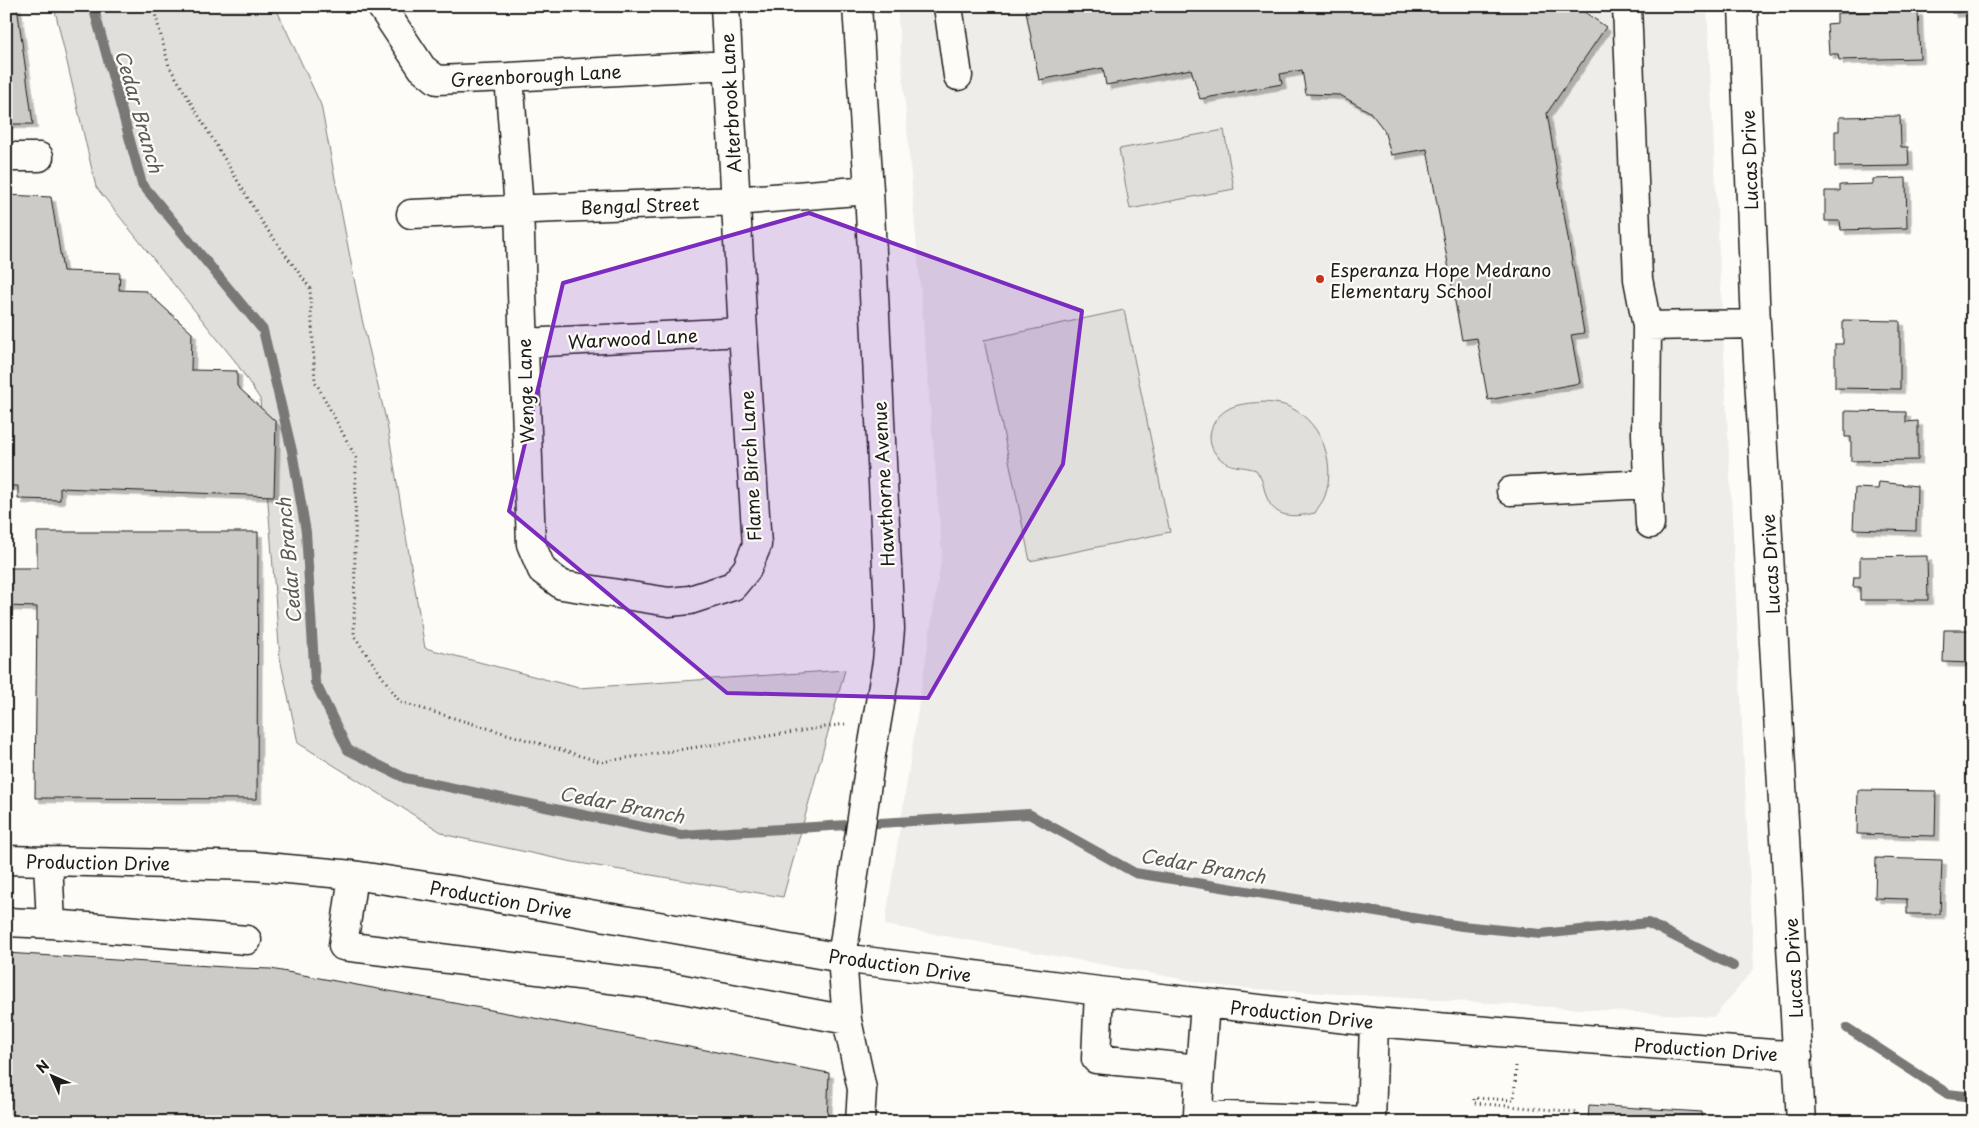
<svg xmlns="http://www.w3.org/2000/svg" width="1979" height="1128" viewBox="0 0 1979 1128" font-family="'Playpen Sans',sans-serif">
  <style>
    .built { fill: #eeede9 }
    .green { fill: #e0dfdb; stroke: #7e7e7c }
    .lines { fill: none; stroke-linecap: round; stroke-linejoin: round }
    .stream { stroke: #797876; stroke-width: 10 }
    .building { fill: #cccbc8; stroke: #1c1c1c; filter: url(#shadow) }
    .minor-casing { stroke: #1c1c1c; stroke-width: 31 }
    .path { stroke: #1c1c1c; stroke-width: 3; stroke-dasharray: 1 4; stroke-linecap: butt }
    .minor { stroke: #fdfcf7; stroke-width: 28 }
    .marked { fill: #7b2cbf; fill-opacity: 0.2; stroke: #7b2cbf; stroke-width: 4; stroke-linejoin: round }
    .poi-dot { fill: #c8321e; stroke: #fdfcf7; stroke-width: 2 }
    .labels { text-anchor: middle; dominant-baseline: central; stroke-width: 4.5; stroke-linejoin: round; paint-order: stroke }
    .street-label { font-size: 18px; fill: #1c1c1c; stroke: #fdfcf7 }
    .poi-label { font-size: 18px; fill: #1c1c1c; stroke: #fdfcf7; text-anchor: start }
    .water-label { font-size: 19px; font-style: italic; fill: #5a5a58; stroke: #fdfcf7 }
  </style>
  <defs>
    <filter id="shadow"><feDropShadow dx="4.5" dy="4.5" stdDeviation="0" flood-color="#0004"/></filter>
  </defs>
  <rect width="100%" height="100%" fill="#fdfcf7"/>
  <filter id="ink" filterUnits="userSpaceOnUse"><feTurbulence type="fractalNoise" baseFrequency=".02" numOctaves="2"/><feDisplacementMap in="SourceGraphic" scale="10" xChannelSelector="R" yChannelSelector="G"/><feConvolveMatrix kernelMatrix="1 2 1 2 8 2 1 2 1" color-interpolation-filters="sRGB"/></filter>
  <g filter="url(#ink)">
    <!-- built -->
    <path class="built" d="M897 6H1707L1754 969 1714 1017 1226 987 885 925 942 553Z"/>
    <!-- green -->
    <path class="green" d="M54 6H275L321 105 361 315 387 424 425 648 579 688 845 670 783 897 573 862 446 835 298 743 280 658 260 399 235 361 96 187Z
      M1224 130 1234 189 1130 209 1119 149Z
      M1124 310 1170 532 1030 561 984 340Z
      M1265 402C1271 403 1278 403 1284 405 1320 417 1337 461 1325 496 1323 502 1318 507 1315 513 1295 517 1274 520 1266 495 1262 483 1264 482 1256 470 1245 466 1233 468 1223 461 1202 446 1208 419 1230 408 1240 403 1254 403 1265 402Z"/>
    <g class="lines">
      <!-- stream -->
      <path class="stream" d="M93 6 142 184 263 330 292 451 306 532 315 682 348 750 405 778 681 835 1029 814 1135 873 1462 926 1541 934 1648 923 1733 966
        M1847 1028 1948 1094 1973 1097"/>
    </g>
    <!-- building -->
    <path class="building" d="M6 6H17L33 124H6Z
      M1025 6H1576L1606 27 1547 113 1584 333 1571 335 1580 383 1488 400 1477 338 1462 340 1427 149 1391 155 1384 130 1370 112 1340 95 1306 94 1302 70 1280 74 1282 84 1200 99 1191 69 1106 85 1103 68 1039 80Z
      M1951 6H1973V11L1952 13Z
      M1918 11 1920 58 1839 60 1838 54H1829L1827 24 1837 23V13Z
      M1900 116 1901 147H1908L1909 166 1835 167V131H1839V117Z
      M1906 178 1907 228 1841 230 1840 221H1825V191H1840V185L1873 184V179Z
      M6 195 51 197 63 271 120 273 119 290 146 291 192 333 191 370 237 371V386L276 422 274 496 60 488V500L18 499V486H6Z
      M1843 320 1900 321V389L1835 388V344H1843Z
      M1845 411 1906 412V422L1918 421V460L1851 461V437H1845Z
      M1879 482 1917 486 1916 531 1853 529 1855 488 1878 489Z
      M37 532H258L257 799 35 798 37 607 6 606V568H37Z
      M1927 556 1928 600H1860V587H1853L1854 577H1860V557Z
      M1944 630H1973V663L1943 662Z
      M1858 790 1936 791 1935 836 1857 834Z
      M1876 858 1942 860 1940 914H1907V899L1875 898Z
      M6 953 241 968 271 969 829 1073 827 1122H6Z
      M1589 1105 1702 1112 1701 1122H1588Z"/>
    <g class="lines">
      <!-- minor casing -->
      <g class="minor-casing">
        <path id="minor" d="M381 6 422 68 437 80 509 77 728 65
          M857 6 869 190 890 629 887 662 871 755 842 958 847 1020 862 1089 860 1122
          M948 6 958 76
          M1627 6 1638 279 1647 326 1646 434 1650 524
          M1743 6 1756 324 1801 1122
          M509 77 519 209 531 544 542 570 562 585 669 602 690 600 733 586 747 569 757 545 743 332 725 6
          M6 157H39
          M411 214 735 201 869 190
          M1647 326 1756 324
          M524 343 743 332
          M1511 491 1649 484
          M6 860 255 866 353 875 452 890 842 958 1099 991 1374 1022 1798 1056
          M48 861 51 924
          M353 875 343 946 667 986 847 1020
          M6 922 51 924 247 940
          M1099 991 1096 1059 1200 1069 1205 1004
          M1200 1069 1198 1115 1371 1121
          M1371 1122 1374 1022"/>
      </g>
      <!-- path -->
      <path class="path" d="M153 6 169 66 264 225 310 288 315 381 356 458 354 636 400 702 601 762 845 724
        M1516 1066 1514 1100 1474 1098V1103L1577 1112 1576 1122"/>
      <!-- minor -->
      <use href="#minor" class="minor"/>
    </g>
  </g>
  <!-- marked area -->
  <path class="marked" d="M809 213 1082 311 1063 464 928 698 727 693 509 511 563 283Z"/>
  <!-- markers -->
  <circle class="poi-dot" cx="1320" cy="279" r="5"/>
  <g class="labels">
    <!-- street labels -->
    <g class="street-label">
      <text transform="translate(536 75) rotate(-3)">Greenborough Lane</text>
      <text transform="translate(730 103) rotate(-93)">Alterbrook Lane</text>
      <text transform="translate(1749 160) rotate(-92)">Lucas Drive</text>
      <text transform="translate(640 205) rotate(-2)">Bengal Street</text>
      <text transform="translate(633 338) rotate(-3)">Warwood Lane</text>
      <text transform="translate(525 391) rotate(-92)">Wenge Lane</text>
      <text transform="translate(750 466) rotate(-93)">Flame Birch Lane</text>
      <text transform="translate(883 484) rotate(-93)">Hawthorne Avenue</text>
      <text transform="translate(1770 564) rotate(-93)">Lucas Drive</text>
      <text transform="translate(98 862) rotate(1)">Production Drive</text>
      <text transform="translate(501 899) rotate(10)">Production Drive</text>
      <text transform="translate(900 965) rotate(8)">Production Drive</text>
      <text transform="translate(1793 968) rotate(-93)">Lucas Drive</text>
      <text transform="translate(1302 1014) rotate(6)">Production Drive</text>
      <text transform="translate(1706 1049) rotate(4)">Production Drive</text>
    </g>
    <!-- poi labels -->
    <g class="poi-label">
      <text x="1330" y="269">Esperanza Hope Medrano<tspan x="1330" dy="21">Elementary School</tspan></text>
    </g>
    <!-- water labels -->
    <g class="water-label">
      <text transform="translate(140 111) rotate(74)">Cedar Branch</text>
      <text transform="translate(288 561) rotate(-95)">Cedar Branch</text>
      <text transform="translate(622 804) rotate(11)">Cedar Branch</text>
      <text transform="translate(1203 865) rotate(10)">Cedar Branch</text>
    </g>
  </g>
  <!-- margin -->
  <rect width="1979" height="1128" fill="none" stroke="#fdfcf7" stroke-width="25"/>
  <rect x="12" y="12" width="1954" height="1103" fill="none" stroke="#1c1c1c" stroke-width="2" filter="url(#ink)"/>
  <!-- north arrow -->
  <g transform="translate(52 1076) rotate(315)" stroke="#fdfcf7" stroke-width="4" paint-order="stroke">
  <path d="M0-4L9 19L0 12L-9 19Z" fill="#1c1c1c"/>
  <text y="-8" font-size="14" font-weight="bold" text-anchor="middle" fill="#1c1c1c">N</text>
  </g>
</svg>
